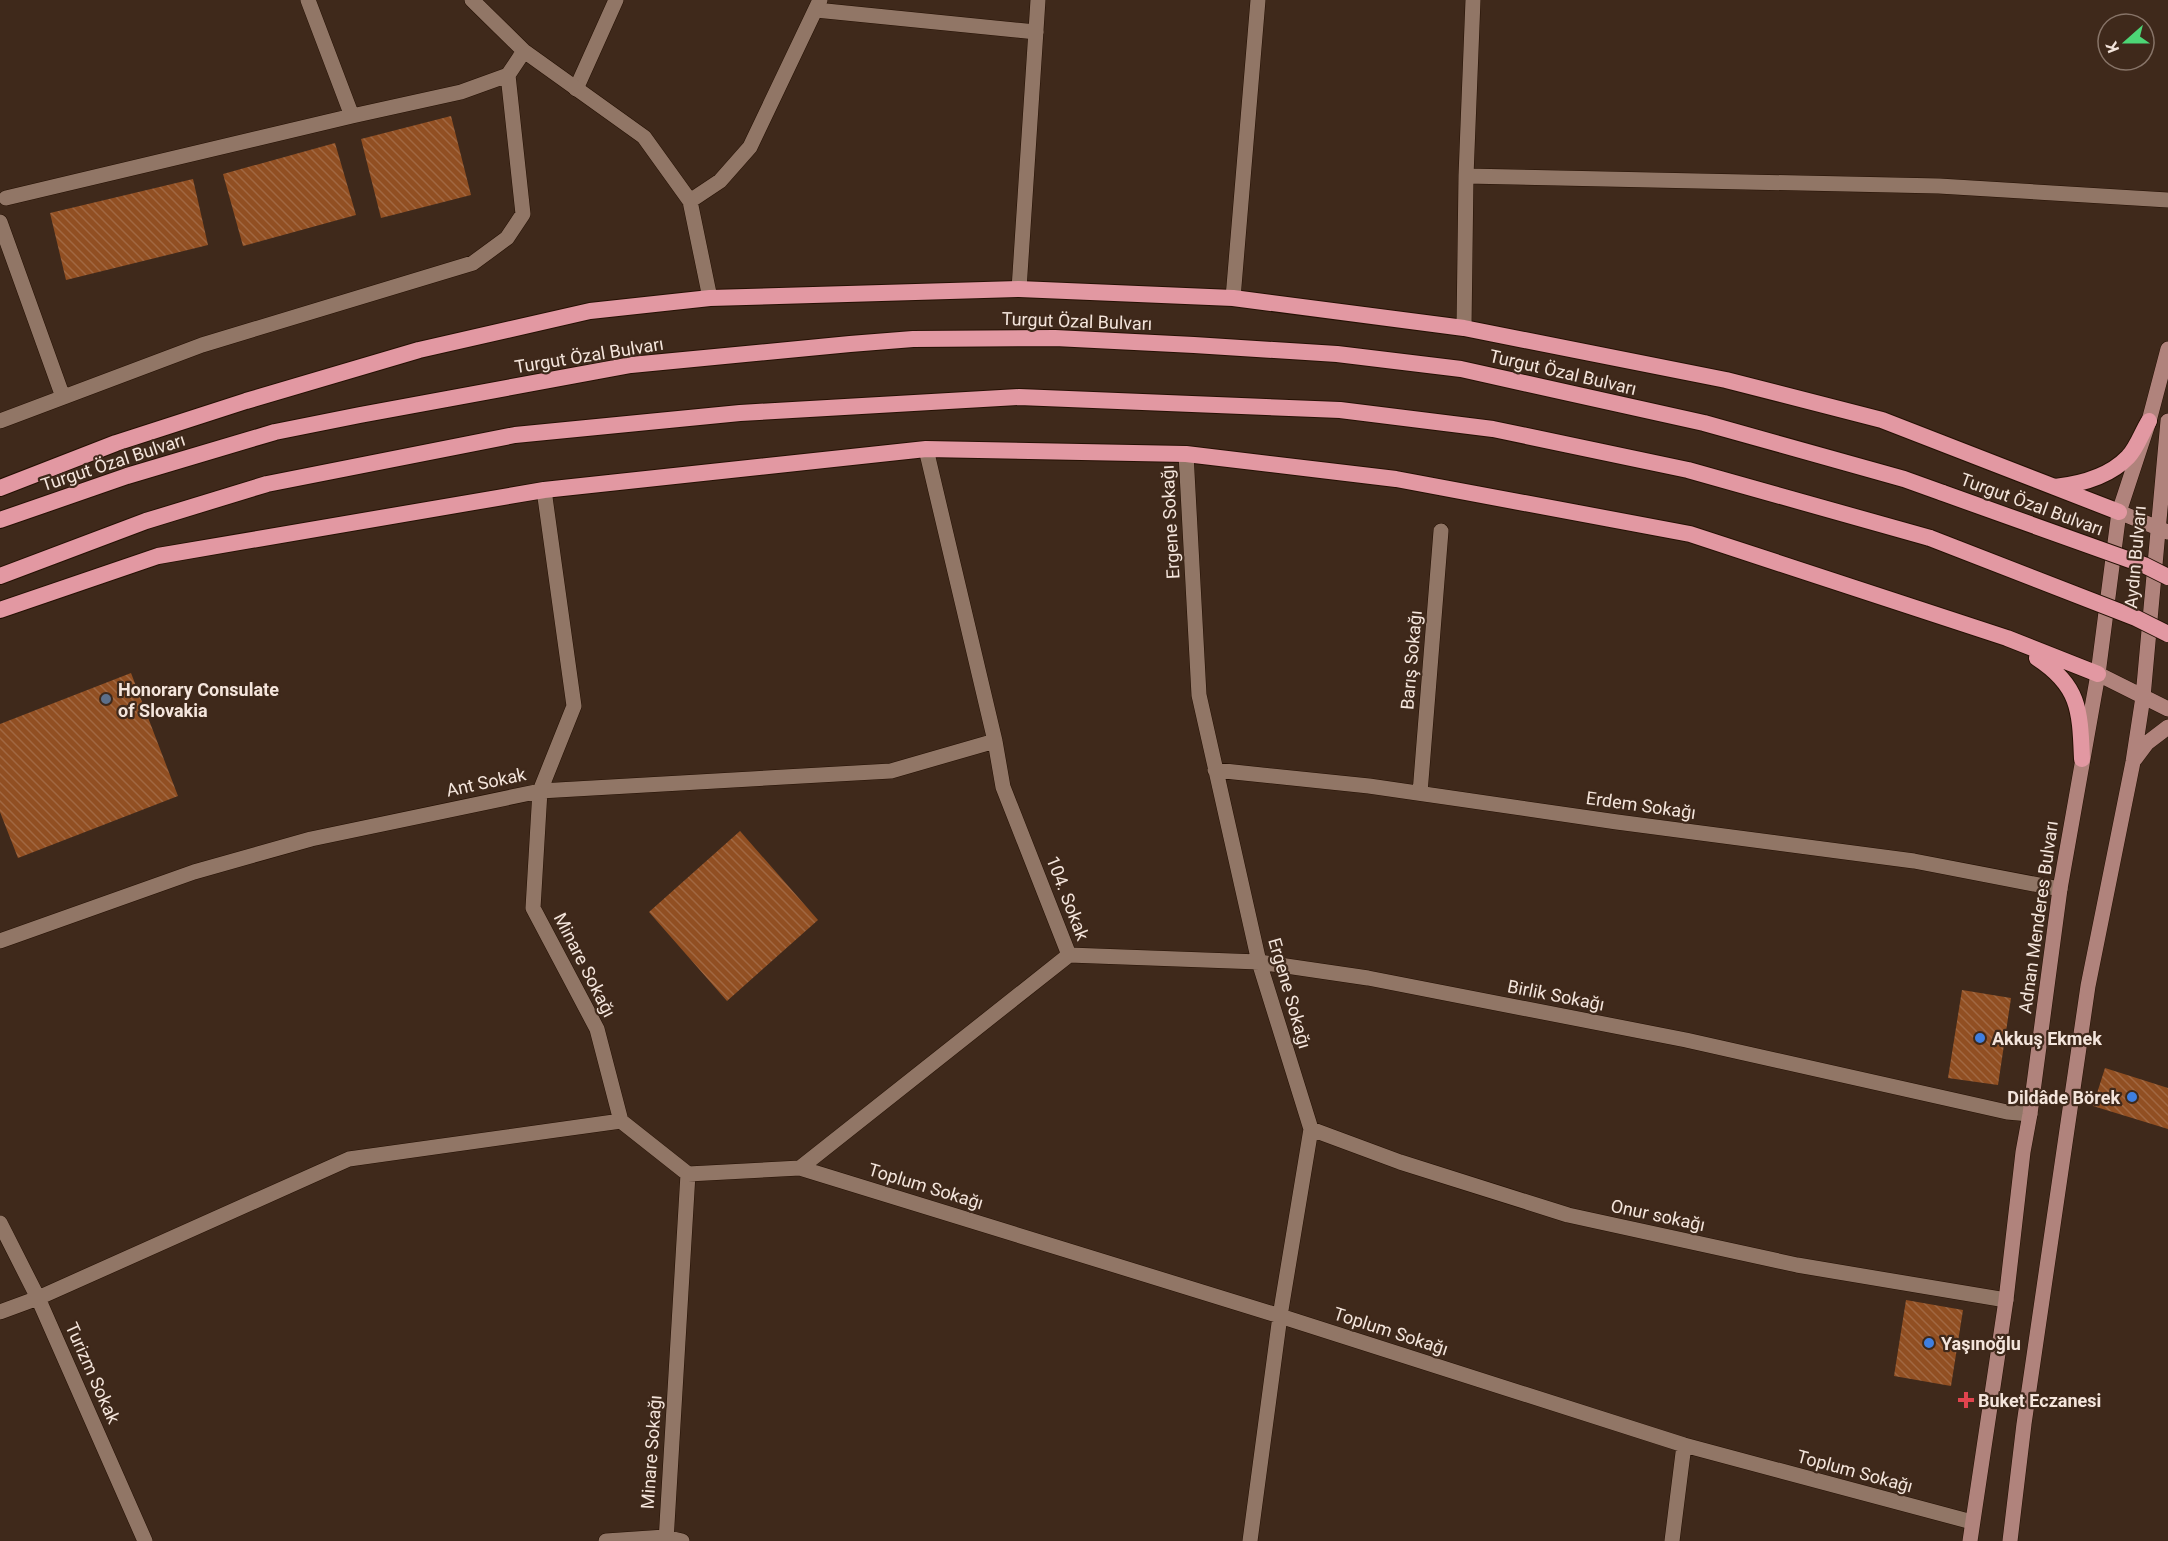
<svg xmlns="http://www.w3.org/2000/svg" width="2168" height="1541" viewBox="0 0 2168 1541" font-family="Roboto,sans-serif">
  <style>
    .building { fill: url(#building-back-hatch) }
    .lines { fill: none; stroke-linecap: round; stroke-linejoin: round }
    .service-casing { stroke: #251104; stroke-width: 16 }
    .minor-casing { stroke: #251104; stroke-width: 16 }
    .secondary-casing { stroke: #251104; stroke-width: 16 }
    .trunk-casing { stroke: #251104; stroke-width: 18 }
    .service { stroke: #917666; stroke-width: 15 }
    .minor { stroke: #917666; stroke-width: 15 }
    .secondary { stroke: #b0837c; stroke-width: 15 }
    .trunk { stroke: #e298a2; stroke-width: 16 }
    .trunk-bridge-casing { stroke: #251104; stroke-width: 18; stroke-linecap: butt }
    .trunk-bridge { stroke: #e298a2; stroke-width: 16 }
    .service-dot { fill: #5c6f8a; stroke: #3f291b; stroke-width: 2 }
    .shop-dot { fill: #3f7fe0; stroke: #3f291b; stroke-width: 2 }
    .health-dot { fill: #e0444e; stroke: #3f291b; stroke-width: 2 }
    .labels { text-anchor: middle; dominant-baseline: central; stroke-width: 4.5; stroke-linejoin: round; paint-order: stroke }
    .street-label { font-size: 18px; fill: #f4e5dc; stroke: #3f291b }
    .poi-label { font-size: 18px; font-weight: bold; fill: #f4e5dc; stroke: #3f291b; text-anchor: start }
  </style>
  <defs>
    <pattern id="building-back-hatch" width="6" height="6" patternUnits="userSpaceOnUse" patternTransform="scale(1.5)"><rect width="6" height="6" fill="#914f22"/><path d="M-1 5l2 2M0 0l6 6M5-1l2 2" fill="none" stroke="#a16842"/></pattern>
  </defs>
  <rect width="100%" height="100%" fill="#3f291b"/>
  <!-- building -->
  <path class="building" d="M451 116 471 195 381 218 361 139Z
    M335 143 356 215 243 246 223 174Z
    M193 179 208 245 66 280 50 213Z
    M131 673 178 796 18 858 0 812V724Z
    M740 831 818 920 727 1001 649 912Z
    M1962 990 2011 998 1998 1085 1948 1078Z
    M2105 1068 2168 1088V1129L2093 1106Z
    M1906 1300 1963 1310 1951 1386 1894 1376Z"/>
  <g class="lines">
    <!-- service casing -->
    <g class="service-casing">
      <path id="service" d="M816 10 1036 32
        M576 89 616 0"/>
    </g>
    <!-- minor casing -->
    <g class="minor-casing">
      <path id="minor" d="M308 0 352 116 461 92 508 75 524 51
        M472 0 524 51 644 137 690 201 710 298
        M1466 176 1939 186 2168 200
        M6 198 352 116
        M690 201 720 181 750 147 820 0
        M0 222 63 397
        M1019 289 1038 0
        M1233 298 1258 0
        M1464 328 1466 176 1473 0
        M0 421 202 345 473 263 507 238 523 214 508 75
        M1186 454 1199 695 1259 962 1311 1129 1280 1316 1250 1541
        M544 490 574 706 540 791 533 908 597 1029 621 1121 688 1174 666 1541
        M1215 770 1369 786 1617 822 1914 861 2060 889
        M1420 793 1441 531
        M0 941 194 872 311 839 540 791 891 771 995 741
        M1069 955 1259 962 1368 978 1686 1040 2007 1112 2030 1114
        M1311 1129 1400 1162 1568 1215 1797 1265 2006 1300
        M800 1168 1280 1316 1684 1445 1972 1522
        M688 1174 800 1168 1069 955 1003 787 995 741 926 449
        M0 1223 38 1298 145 1541
        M0 1312 38 1298 349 1159 621 1121
        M606 1541 665 1537 682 1541
        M1672 1541 1684 1445"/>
    </g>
    <!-- secondary casing -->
    <g class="secondary-casing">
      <path id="secondary" d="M2119 512 2168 532
        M2098 674 2168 709
        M2135 759 2147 743 2168 727
        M1970 1541 2006 1300 2023 1152 2030 1114 2060 889 2098 674 2119 512 2149 421 2168 349
        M2010 1541 2024 1424 2088 986 2133 762 2143 697 2168 421"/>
    </g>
    <!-- trunk casing -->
    <g class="trunk-casing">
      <path id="trunk" d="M2055 487C2081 484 2109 477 2128 457 2137 448 2142 432 2149 421
        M0 488 116 443 246 401 419 350 590 311 710 298 1019 289 1233 298 1464 328 1726 380 1882 420 2119 512
        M0 520 127 476 275 432 360 415 631 365 850 344 913 339 1055 338 1194 345 1337 354 1461 369 1704 423 1904 479 1943 493
        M0 576 146 521 267 484 515 435 740 413 1019 397 1340 410 1493 429 1688 470 1930 538
        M0 610 158 556 544 490 926 449 1186 454 1396 479 1690 534 2007 638 2098 674
        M2037 658C2080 686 2080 711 2082 759"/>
    </g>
    <!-- service -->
    <use href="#service" class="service"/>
    <!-- minor -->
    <use href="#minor" class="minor"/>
    <!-- secondary -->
    <use href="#secondary" class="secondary"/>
    <!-- trunk -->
    <use href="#trunk" class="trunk"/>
    <!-- trunk-bridge casing -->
    <g class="trunk-bridge-casing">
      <path id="trunk-bridge" d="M1943 493 2144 565 2168 577
        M1930 538 2136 618 2168 634"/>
    </g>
    <!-- trunk-bridge -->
    <use href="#trunk-bridge" class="trunk-bridge"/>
  </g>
  <!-- markers -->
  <circle class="service-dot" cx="106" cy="699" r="6"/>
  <g class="shop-dot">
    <circle cx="1980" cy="1038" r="6"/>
    <circle cx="2132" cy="1097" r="6"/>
    <circle cx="1929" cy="1343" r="6"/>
  </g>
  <path class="health-dot" d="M1963 1391h6v6h6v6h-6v6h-6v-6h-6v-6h6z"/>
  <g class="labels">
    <!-- street labels -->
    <g class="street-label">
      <text transform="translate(1077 321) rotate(2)">Turgut Özal Bulvarı</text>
      <text transform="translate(589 355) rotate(-9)">Turgut Özal Bulvarı</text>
      <text transform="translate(1563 372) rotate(13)">Turgut Özal Bulvarı</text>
      <text transform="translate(113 462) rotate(-18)">Turgut Özal Bulvarı</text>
      <text transform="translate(2032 504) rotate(20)">Turgut Özal Bulvarı</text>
      <text transform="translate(1170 522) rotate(-93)">Ergene Sokağı</text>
      <text transform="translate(2135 557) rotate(-85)">Aydın Bulvarı</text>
      <text transform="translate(1411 660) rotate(-85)">Barış Sokağı</text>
      <text transform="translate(486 782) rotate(-12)">Ant Sokak</text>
      <text transform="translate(1641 805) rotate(8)">Erdem Sokağı</text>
      <text transform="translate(1068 898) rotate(69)">104. Sokak</text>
      <text transform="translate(2038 917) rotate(-82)">Adnan Menderes Bulvarı</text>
      <text transform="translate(585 965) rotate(63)">Minare Sokağı</text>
      <text transform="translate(1290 993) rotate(74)">Ergene Sokağı</text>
      <text transform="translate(1556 995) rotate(11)">Birlik Sokağı</text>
      <text transform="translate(926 1186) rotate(17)">Toplum Sokağı</text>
      <text transform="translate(1658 1215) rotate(12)">Onur sokağı</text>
      <text transform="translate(1391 1331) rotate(18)">Toplum Sokağı</text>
      <text transform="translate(93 1373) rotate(66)">Turizm Sokak</text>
      <text transform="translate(651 1452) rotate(-86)">Minare Sokağı</text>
      <text transform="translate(1855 1471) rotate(15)">Toplum Sokağı</text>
    </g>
    <!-- poi labels -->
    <g class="poi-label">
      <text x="118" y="689">Honorary Consulate<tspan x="118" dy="21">of Slovakia</tspan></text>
      <text x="1992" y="1038">Akkuş Ekmek</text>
      <text x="2120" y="1097" text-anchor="end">Dildâde Börek</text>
      <text x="1941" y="1343">Yaşınoğlu</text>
      <text x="1978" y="1400">Buket Eczanesi</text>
    </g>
  </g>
  <!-- north arrow -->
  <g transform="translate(2126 42) rotate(249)"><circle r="28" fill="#3f291b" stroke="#877468" stroke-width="1.5"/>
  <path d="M0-4.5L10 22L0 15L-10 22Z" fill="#4dd676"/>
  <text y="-9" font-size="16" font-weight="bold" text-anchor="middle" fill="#f4e5dc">K</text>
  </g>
</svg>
